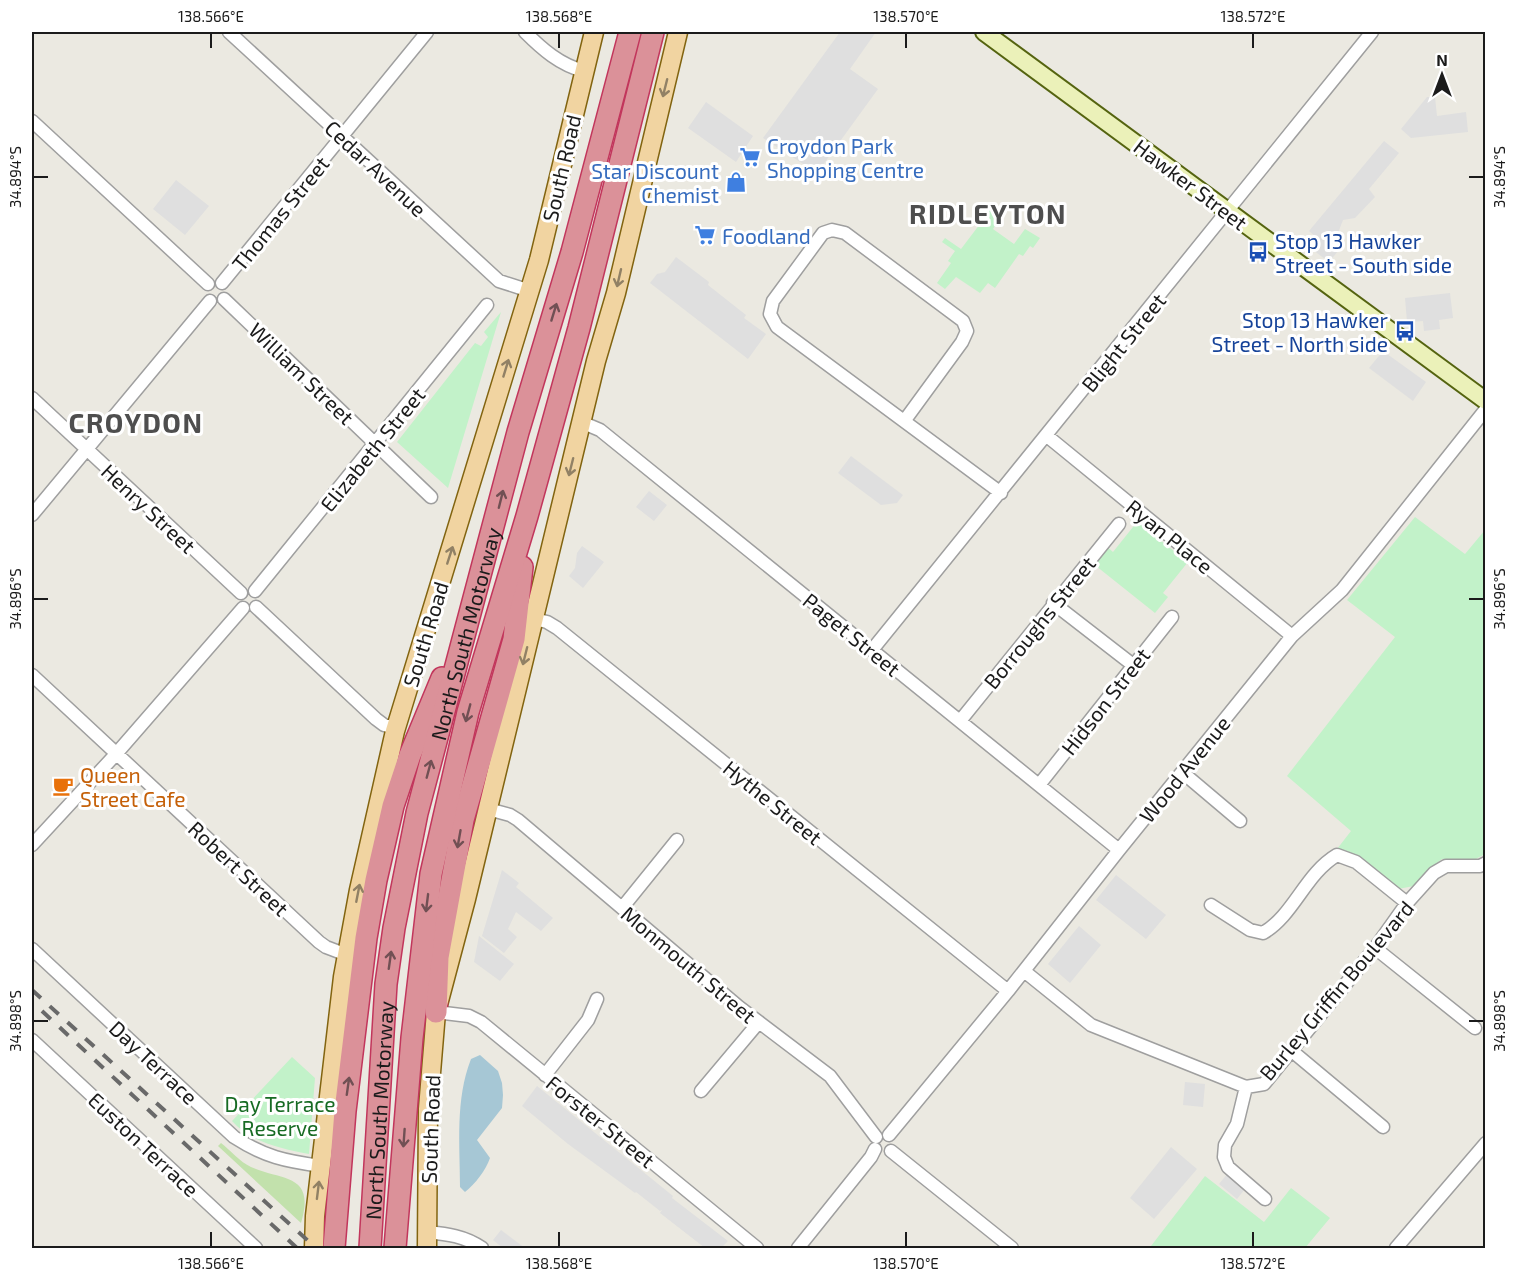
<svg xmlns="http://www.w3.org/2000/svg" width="1517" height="1280" viewBox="0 0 1517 1280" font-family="'Exo 2',sans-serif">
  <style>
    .grass { fill: #c2e1ac }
    .park { fill: #c2f2c9 }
    .parking { fill: #dfdfdf }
    .water { fill: #a6c7d5 }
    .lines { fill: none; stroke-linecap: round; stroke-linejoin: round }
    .street-casing { stroke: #9f9f9f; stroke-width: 15 }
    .secondary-casing { stroke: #556410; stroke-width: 20 }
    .primary-casing { stroke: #826410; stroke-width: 21 }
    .highway-casing { stroke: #c2365c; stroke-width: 24 }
    .street { stroke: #fff; stroke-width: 12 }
    .secondary { stroke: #ebf1b9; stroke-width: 16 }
    .primary { stroke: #f1d4a1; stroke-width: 18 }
    .highway { stroke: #db9199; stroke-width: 21 }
    .rail { stroke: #696969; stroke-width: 4; stroke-dasharray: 12 12; stroke-linecap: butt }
    .oneway { stroke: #918165 }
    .oneway2 { stroke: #715054 }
    .ticks { fill: none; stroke: #1b1b1b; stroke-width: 2 }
    .labels { text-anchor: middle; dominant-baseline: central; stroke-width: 6; stroke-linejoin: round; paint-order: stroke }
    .shop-label { font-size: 21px; fill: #366cbe; stroke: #fff; text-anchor: start }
    .street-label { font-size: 21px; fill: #1b1b1b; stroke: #fff }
    .transit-label { font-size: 21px; fill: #164399; stroke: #fff; text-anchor: start }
    .food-label { font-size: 21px; fill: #c56008; stroke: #fff; text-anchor: start }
    .park-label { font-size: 21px; fill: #176b23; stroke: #fff }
    .district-label { font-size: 27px; font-weight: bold; letter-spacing: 1.5px; fill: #4e4e4e; stroke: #fff }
    .neatline { fill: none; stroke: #1b1b1b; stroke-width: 2 }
    .ticks-label { font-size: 15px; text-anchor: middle; fill: #1b1b1b }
  </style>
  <rect width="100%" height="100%" fill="#ebe9e1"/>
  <!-- grass -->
  <path class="grass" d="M221 1143C230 1150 240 1162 251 1167 282 1181 316 1173 301 1223L218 1146Z"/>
  <!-- park -->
  <path class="park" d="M988 208 1002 216 993 229 1014 244 1025 229 1040 238 1033 248 1030 246 1023 256 1019 254 995 288 988 283 980 293 956 277 945 289 937 283 951 263 948 261 955 251 942 242 945 238 961 249 983 220 981 218Z
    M501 312 448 488 397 442 475 343 481 346 488 337 484 332Z
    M1415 517 1465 554 1485 530V854L1474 860 1442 859 1428 870 1414 886 1398 889 1347 851 1337 849 1351 831 1287 776 1395 637 1347 600Z
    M1137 522 1188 562 1163 593 1168 597 1155 613 1091 562 1105 545 1113 552Z
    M292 1057 315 1078 309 1154C282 1149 250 1142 232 1121Z
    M1205 1176 1264 1222 1291 1188 1330 1218 1305 1248H1155L1151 1246Z"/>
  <!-- parking -->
  <path class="parking" d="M840 32H876L850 69 878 89 817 173 763 138Z
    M1427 97H1435L1437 116 1466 112 1468 132 1411 138 1401 129Z
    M706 102 753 136 736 162 688 128Z
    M1384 141 1399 153 1369 189 1375 197 1355 218 1343 220 1338 233 1343 245 1329 262 1309 247 1316 237 1309 231Z
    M176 180 209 206 185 235 153 209Z
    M676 257 709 282 708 285 746 315 744 318 766 334 748 359 650 283 657 274 665 272Z
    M1450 293 1453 318 1439 320 1440 329 1424 331 1423 321 1407 322 1405 298Z
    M1383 351 1426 382 1413 401 1369 368Z
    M851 456 903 495 897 503 881 505 838 473Z
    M649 491 667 505 654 521 636 507Z
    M582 546 604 562 583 588 569 576 575 568 577 553Z
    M502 870 519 883 516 887 553 918 541 931 516 912 508 929 517 937 504 953 482 936Z
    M1116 875 1166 915 1146 939 1096 900Z
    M1079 926 1101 945 1070 983 1048 964Z
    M479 936 514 964 500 981 474 962Z
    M1185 1082 1205 1084 1203 1107 1183 1105Z
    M537 1086 673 1196 672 1198 728 1241 721 1248H705L660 1213 662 1210 660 1211 636 1192 635 1193 568 1144 522 1106Z
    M1171 1147 1197 1169 1154 1219 1130 1198Z
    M1228 1173 1245 1189 1237 1199 1219 1184Z
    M501 1230 525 1248H503L493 1240Z"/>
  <!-- water -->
  <path class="water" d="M480 1055 498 1071 502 1083 503 1095 502 1108 477 1140 490 1158C486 1170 475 1184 465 1192L460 1187C460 1144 455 1100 471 1059Z"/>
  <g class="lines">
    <!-- street casing -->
    <g class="street-casing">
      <path id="street" d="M229 32 499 281 530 291
        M525 32C542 49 560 65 584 71
        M32 121 208 284
        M222 283 427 32
        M224 299 431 497
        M32 398 241 593
        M905 420 962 342 967 331 963 321 845 233 832 230 823 233 773 301 770 314 777 327 1001 493
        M581 422 600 430 1119 850
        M1047 436 1292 636
        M32 515 210 301
        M255 591 487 305
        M1053 603 1133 665
        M256 607 376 719 384 725 396 728
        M534 619 547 622 557 628 1008 991
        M872 650 1372 32
        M32 675 319 942 326 947 347 955
        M960 721 1119 524
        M1182 772 1240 821
        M1039 785 1172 617
        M488 809 510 815 518 820 739 1007 830 1076 876 1137
        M32 845 116 754 243 608
        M1211 905 1250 930 1263 933C1294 915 1305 874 1337 855L1356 862 1407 903
        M622 908 677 840
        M1375 948 1475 1028
        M32 949 234 1137C265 1157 285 1161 321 1166
        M1024 971 1091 1025 1246 1087 1264 1084 1375 948 1407 903 1434 873 1446 866H1480L1486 863
        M436 1012 469 1016 481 1022 757 1248
        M32 1040 256 1248
        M1292 1051 1383 1127
        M545 1075 588 1020 597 999
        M1246 1087 1237 1124 1225 1145 1224 1157 1228 1167 1265 1199
        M701 1091 759 1022
        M889 1135 1008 991 1119 850 1292 636 1342 590 1486 409
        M891 1151 1012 1248
        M427 1232C447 1234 465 1236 482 1248
        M798 1248 871 1157 875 1149
        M1396 1248 1486 1143"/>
    </g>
    <!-- secondary casing -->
    <g class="secondary-casing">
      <path id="secondary" d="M984 32 1486 401"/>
    </g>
    <!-- primary casing -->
    <g class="primary-casing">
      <path id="primary" d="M314 1248 315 1216 343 977 359 890 395 731 539 260 594 32
        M427 1248 428 1109 436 1012 466 899 596 361 616 293 678 32"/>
    </g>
    <!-- highway casing -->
    <g class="highway-casing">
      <g id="highway">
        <path d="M436 1012 438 957 463 820 514 639 522 567"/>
        <path d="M334 1248 345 1111 366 938 376 880 393 806 410 755 442 678"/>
        <path id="s1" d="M370 1248 386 984 394 928 417 813 518 432 572 252 630 32"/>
        <path d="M395 1248 412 1038 431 874 468 712 527 516 579 328 653 32"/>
      </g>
    </g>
    <!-- street -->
    <use href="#street" class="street"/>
    <!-- secondary -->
    <use href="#secondary" class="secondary"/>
    <!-- primary -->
    <use href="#primary" class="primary"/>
    <!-- highway -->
    <use href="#highway" class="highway"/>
    <!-- rail -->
    <path class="rail" d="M32 990 316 1248
      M42 1011 297 1248"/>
  </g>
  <!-- one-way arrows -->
  <defs><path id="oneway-shaft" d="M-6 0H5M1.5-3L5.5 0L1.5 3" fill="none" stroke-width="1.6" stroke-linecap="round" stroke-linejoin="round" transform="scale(1.5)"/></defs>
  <g class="oneway">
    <use href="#oneway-shaft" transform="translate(665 88) rotate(104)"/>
    <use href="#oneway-shaft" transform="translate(619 278) rotate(103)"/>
    <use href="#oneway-shaft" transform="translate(506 368) rotate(-73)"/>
    <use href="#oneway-shaft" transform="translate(571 467) rotate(104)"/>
    <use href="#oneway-shaft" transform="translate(450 555) rotate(-72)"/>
    <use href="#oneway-shaft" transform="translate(525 656) rotate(104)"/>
    <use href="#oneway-shaft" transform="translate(358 893) rotate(-79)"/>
    <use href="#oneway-shaft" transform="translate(318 1190) rotate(-83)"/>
  </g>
  <g class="oneway2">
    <use href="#oneway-shaft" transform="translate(554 312) rotate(-73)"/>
    <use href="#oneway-shaft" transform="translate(501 499) rotate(-76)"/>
    <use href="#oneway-shaft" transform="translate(468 713) rotate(105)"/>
    <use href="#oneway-shaft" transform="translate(429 769) rotate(-75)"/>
    <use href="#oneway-shaft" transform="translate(459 839) rotate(100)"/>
    <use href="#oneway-shaft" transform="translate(427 903) rotate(97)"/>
    <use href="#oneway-shaft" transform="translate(390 960) rotate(-82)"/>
    <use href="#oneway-shaft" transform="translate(348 1086) rotate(-82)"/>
    <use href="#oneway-shaft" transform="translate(404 1138) rotate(94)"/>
  </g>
  <!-- ticks -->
  <path class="ticks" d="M211 33V48M559 33V48M906 33V48M1253 33V48M33 177H48M1469 177H1484M33 599H48M1469 599H1484M33 1021H48M1469 1021H1484M211 1232V1247M559 1232V1247M906 1232V1247M1253 1232V1247"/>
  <!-- icons -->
  <defs>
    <g id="supermarket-bare" transform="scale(1.62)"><path d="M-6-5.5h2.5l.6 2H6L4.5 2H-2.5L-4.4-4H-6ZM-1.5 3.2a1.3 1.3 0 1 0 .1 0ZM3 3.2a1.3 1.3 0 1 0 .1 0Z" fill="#3f7fe0" stroke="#fff" stroke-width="2.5" paint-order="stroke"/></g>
    <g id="shop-bare" transform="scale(1.62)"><path d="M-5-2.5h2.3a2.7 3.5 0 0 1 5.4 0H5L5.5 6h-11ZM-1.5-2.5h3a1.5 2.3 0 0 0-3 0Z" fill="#3f7fe0" stroke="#fff" stroke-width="2.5" paint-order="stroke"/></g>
    <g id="bus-bare" transform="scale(1.62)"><path d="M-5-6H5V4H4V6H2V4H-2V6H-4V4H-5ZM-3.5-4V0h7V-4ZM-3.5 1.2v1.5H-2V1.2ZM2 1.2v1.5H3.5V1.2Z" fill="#1a4fb4" stroke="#fff" stroke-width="2.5" paint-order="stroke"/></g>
    <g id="cafe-bare" transform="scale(1.62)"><path d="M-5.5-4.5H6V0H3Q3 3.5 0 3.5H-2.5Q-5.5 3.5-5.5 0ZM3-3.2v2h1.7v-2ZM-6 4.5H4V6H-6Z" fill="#e8710a" stroke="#fff" stroke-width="2.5" paint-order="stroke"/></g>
  </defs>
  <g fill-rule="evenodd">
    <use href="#supermarket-bare" x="750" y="157"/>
    <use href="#shop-bare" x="736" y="182"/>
    <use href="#supermarket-bare" x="705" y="235"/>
    <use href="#bus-bare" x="1258" y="252"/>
    <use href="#bus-bare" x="1405" y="331"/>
    <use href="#cafe-bare" x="63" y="786"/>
  </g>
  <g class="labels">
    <!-- shop labels -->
    <g class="shop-label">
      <text x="767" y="145">Croydon Park<tspan x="767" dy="24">Shopping Centre</tspan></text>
      <text x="719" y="170" text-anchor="end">Star Discount<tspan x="719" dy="24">Chemist</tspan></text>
      <text x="722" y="235">Foodland</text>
    </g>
    <!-- street labels -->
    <g class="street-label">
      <text transform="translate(376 168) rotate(43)">Cedar Avenue</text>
      <text transform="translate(561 168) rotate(-77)">South Road</text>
      <text transform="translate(1191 184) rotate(37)">Hawker Street</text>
      <text transform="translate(280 213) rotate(-51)">Thomas Street</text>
      <text transform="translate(1123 342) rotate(-51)">Blight Street</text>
      <text transform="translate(302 373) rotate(44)">William Street</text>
      <text transform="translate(372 449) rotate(-51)">Elizabeth Street</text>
      <text transform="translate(149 508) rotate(43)">Henry Street</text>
      <text transform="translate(1170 536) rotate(39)">Ryan Place</text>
      <text transform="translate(1039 622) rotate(-51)">Borroughs Street</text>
      <text transform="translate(425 634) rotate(-73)">South Road</text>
      <text stroke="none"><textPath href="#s1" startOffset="624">North South Motorway</textPath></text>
      <text transform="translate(852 634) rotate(39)">Paget Street</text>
      <text transform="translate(1105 701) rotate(-52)">Hidson Street</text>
      <text transform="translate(1184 769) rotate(-51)">Wood Avenue</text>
      <text transform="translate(773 802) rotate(39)">Hythe Street</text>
      <text transform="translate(239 868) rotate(43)">Robert Street</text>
      <text transform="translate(689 964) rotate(40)">Monmouth Street</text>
      <text transform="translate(1336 990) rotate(-50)">Burley Griffin Boulevard</text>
      <text transform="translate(154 1062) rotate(43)">Day Terrace</text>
      <text stroke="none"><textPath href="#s1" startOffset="138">North South Motorway</textPath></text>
      <text transform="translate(601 1121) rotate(39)">Forster Street</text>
      <text transform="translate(430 1129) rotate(-88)">South Road</text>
      <text transform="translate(144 1144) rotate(43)">Euston Terrace</text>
    </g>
    <!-- transit labels -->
    <g class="transit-label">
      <text x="1275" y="240">Stop 13 Hawker<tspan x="1275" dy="24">Street - South side</tspan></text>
      <text x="1388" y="319" text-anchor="end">Stop 13 Hawker<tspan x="1388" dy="24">Street - North side</tspan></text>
    </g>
    <!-- food labels -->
    <g class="food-label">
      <text x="80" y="774">Queen<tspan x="80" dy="24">Street Cafe</tspan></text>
    </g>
    <!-- park labels -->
    <g class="park-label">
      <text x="280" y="1103">Day Terrace<tspan x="280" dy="24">Reserve</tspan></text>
    </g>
    <!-- district labels -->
    <g class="district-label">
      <text x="988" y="213">RIDLEYTON</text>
      <text x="136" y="422">CROYDON</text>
    </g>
  </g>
  <!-- border -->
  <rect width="1517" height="1280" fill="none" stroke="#ffffff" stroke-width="66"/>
  <!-- north arrow -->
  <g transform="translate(1442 75)" stroke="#ffffff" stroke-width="4.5" paint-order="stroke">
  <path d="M0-4.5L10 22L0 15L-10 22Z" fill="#1b1b1b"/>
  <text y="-9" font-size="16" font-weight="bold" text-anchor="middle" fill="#1b1b1b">N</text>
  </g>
  <rect x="33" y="33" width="1451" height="1214" class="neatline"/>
  <g class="ticks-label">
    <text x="211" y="22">138.566°E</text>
    <text x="559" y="22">138.568°E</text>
    <text x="906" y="22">138.570°E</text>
    <text x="1253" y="22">138.572°E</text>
    <text transform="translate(16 177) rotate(-90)" y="5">34.894°S</text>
    <text transform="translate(1500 177) rotate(-90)" y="5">34.894°S</text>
    <text transform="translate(16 599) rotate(-90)" y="5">34.896°S</text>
    <text transform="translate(1500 599) rotate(-90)" y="5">34.896°S</text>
    <text transform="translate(16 1021) rotate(-90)" y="5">34.898°S</text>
    <text transform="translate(1500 1021) rotate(-90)" y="5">34.898°S</text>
    <text x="211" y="1269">138.566°E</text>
    <text x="559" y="1269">138.568°E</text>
    <text x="906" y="1269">138.570°E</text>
    <text x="1253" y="1269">138.572°E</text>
  </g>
</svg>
